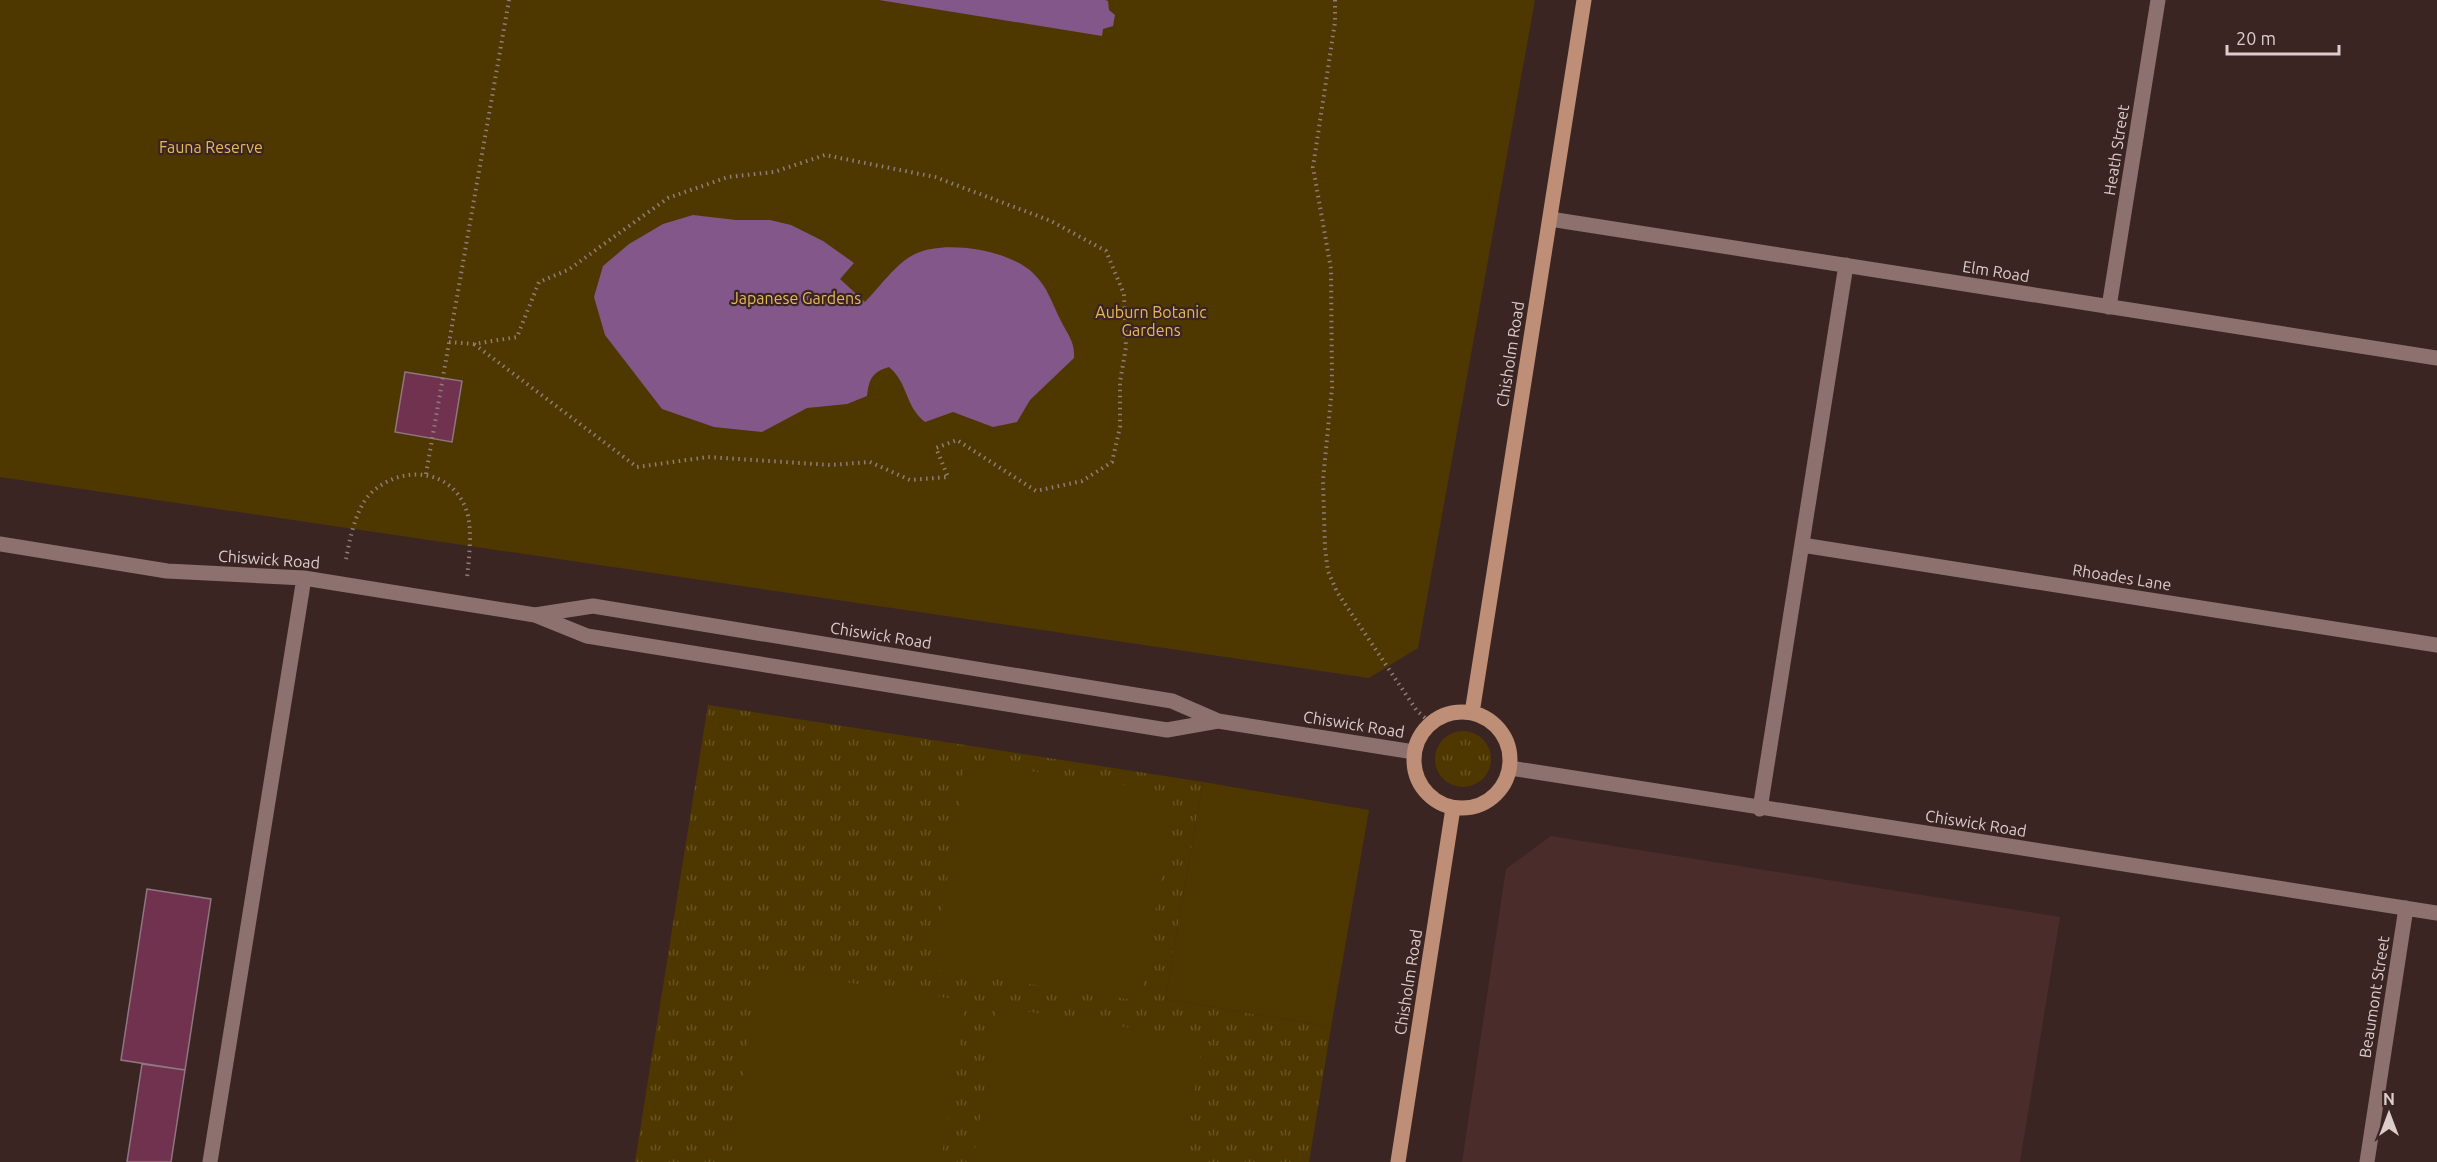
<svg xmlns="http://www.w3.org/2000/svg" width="2437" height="1162" viewBox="0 0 2437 1162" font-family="Ubuntu,sans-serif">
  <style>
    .built { fill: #4a2c2a }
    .grass { fill: url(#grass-tufts) }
    .garden { fill: #4e3800 }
    .water { fill: #84578a }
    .building { fill: #70324f; stroke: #8f7680; stroke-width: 1.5 }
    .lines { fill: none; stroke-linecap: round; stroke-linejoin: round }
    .path { stroke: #8f7d7b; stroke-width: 4; stroke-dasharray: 1.5 4.5; stroke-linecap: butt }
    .minor { stroke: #8d716f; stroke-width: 15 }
    .major { stroke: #bf8e76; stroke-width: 15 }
    .labels { text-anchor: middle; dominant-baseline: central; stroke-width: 4.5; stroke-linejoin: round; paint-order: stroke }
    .park-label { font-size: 16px; fill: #e5b95a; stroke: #3b2523 }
    .street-label { font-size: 16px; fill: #dccdcc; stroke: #3b2523 }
  </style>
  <defs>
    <pattern id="grass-tufts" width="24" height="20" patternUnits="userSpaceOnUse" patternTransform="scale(1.5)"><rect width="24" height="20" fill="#4e3800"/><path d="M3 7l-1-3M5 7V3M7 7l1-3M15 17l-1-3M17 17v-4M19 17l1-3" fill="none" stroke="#675424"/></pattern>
  </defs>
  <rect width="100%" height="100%" fill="#3b2523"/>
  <!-- built -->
  <path class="built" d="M1551 836 2060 917 2020 1162H1462L1506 869Z"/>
  <!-- grass -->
  <path class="grass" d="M708 705 1203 782 1165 999 1331 1027 1309 1162H635Z
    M1435 759a28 28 0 1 1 56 0a28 28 0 1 1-56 0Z"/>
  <!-- garden -->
  <path class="garden" d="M0 0H1535L1418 648 1369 678 0 477Z
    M966 761 1174 793 1141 1001 933 969Z
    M1203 782 1369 810 1331 1027 1165 999Z
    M760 969 966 1001 941 1162H730Z
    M997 1007 1203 1039 1183 1162H973Z"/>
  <!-- water -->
  <path class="water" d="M879 0H1105L1108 1 1109 10 1115 15 1113 26 1103 29 1102 36Z
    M693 215 736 220H770L791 225 823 241 854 263 840 279 865 302C880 287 895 264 915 254 945 239 1009 250 1033 273 1048 287 1052 304 1061 321 1068 335 1075 342 1074 358L1030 400 1017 422 993 427 953 412 925 422C904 405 909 384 889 367 872 372 869 379 867 396L847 404 807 408 762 432 714 427 662 409 605 335 594 297 603 266 629 244 663 224Z"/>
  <!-- building -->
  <path class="building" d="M405 372 462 381 452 442 395 432Z
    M147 889 211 899 185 1070 121 1060Z
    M142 1064 185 1070 171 1162H127Z"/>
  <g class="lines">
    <!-- path -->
    <path class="path" d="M1335 0V22L1313 167 1331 269 1332 388 1323 480 1325 548 1328 571 1337 592 1417 711 1431 723
      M449 342 474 344 517 337 539 282 568 270 668 198 728 177 774 172 825 155 935 177 1051 221 1106 251 1124 294 1126 347 1120 382V427L1112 462 1082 481 1036 491 957 440 936 448 948 477 910 480 870 462 830 465 708 457 637 467 474 344
      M426 474 509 0
      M346 559C350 539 355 510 370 494 399 465 450 467 466 509 473 527 469 559 467 578"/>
    <!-- minor -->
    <path class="minor" d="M1550 219 2437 358
      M2109 307 2158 0
      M0 544 167 571 304 578 341 584 535 615 587 636 1167 730 1218 721
      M1802 545 2437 645
      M535 615 593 606 1172 701 1218 721 1414 752
      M1510 768 2437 913
      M1760 809 1846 265
      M210 1162 304 578
      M2367 1162 2406 908"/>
    <!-- major -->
    <path class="major" d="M1414 760a48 48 0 1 1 96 0a48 48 0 1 1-96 0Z
      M1472 713 1584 0
      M1398 1162 1453 808"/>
  </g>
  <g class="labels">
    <!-- park labels -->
    <g class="park-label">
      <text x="211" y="147">Fauna Reserve</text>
      <text x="796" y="298">Japanese Gardens</text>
      <text x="1151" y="312">Auburn Botanic<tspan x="1151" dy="18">Gardens</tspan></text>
    </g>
    <!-- street labels -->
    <g class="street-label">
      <text transform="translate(2116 150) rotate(-81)">Heath Street</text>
      <text transform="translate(1996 271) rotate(9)">Elm Road</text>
      <text transform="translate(1510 354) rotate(-81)">Chisholm Road</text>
      <text transform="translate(269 559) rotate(4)">Chiswick Road</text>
      <text transform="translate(2122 577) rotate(9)">Rhoades Lane</text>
      <text transform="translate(881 635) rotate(9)">Chiswick Road</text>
      <text transform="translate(1354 724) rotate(9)">Chiswick Road</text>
      <text transform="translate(1976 823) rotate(9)">Chiswick Road</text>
      <text transform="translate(1408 982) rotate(-81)">Chisholm Road</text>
      <text transform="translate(2374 997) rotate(-81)">Beaumont Street</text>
    </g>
  </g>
  <!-- north arrow -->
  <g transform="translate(2389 1114)" stroke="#3b2523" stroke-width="4.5" paint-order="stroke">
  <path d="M0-4.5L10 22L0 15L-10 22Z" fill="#dccdcc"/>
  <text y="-9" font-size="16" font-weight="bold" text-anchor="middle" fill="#dccdcc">N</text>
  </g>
  <!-- scale -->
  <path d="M2227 45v9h112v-9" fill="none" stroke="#dccdcc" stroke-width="3"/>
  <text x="2236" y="45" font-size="18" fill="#dccdcc" stroke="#3b2523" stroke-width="4.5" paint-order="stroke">20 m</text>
</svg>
